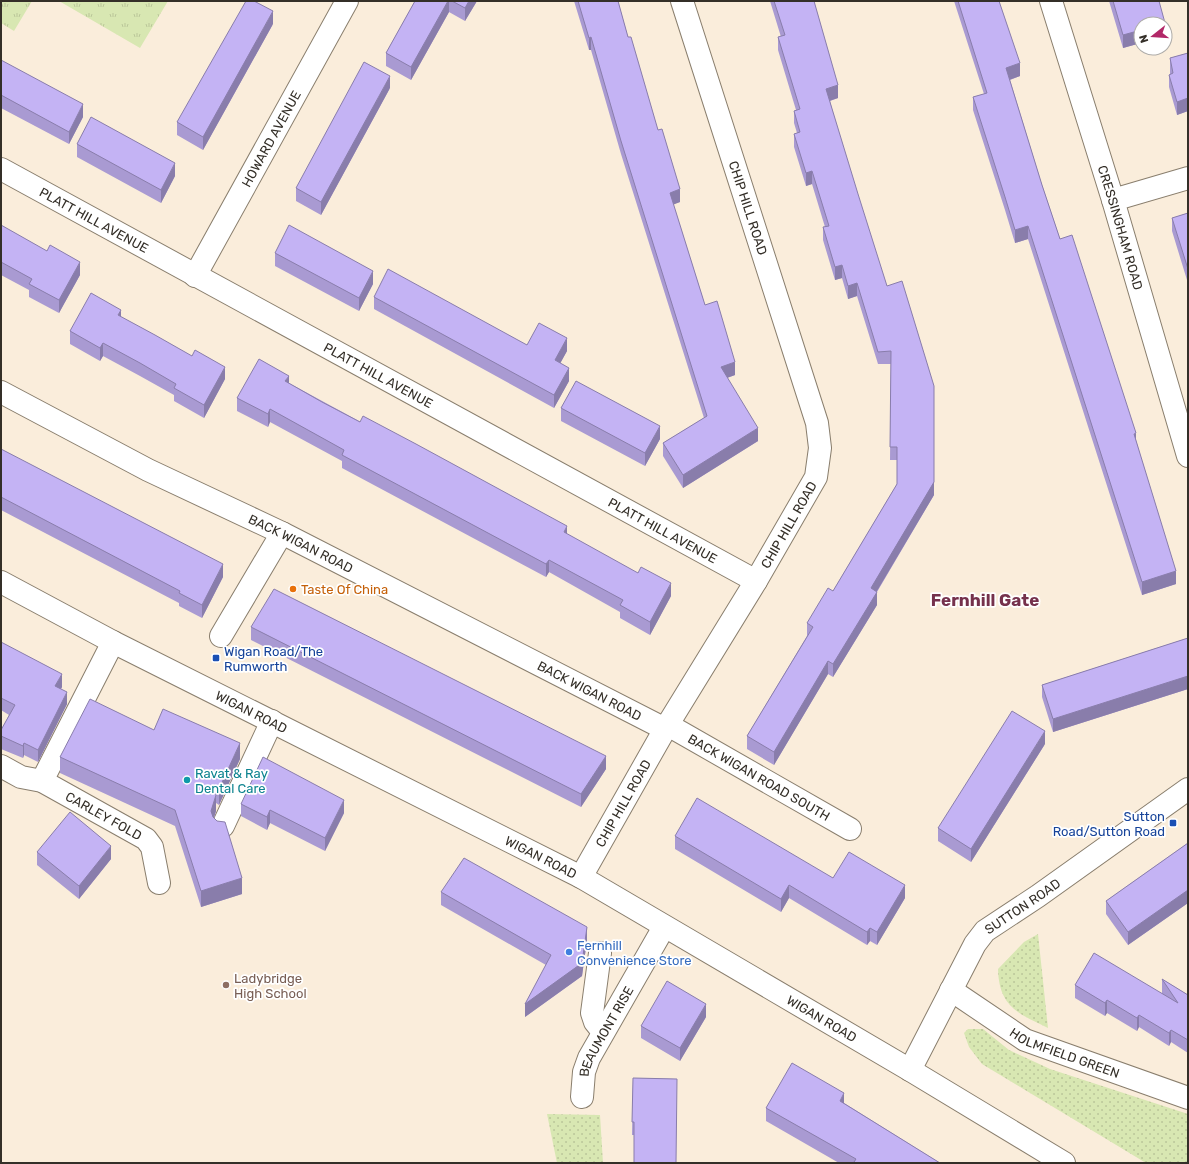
<svg xmlns="http://www.w3.org/2000/svg" width="1189" height="1164" viewBox="0 0 1189 1164" font-family="Rubik,sans-serif">
  <style>
    .grass { fill: url(#grass-dots) }
    .park { fill: url(#park-tufts) }
    .lines { fill: none; stroke-linecap: round; stroke-linejoin: round }
    .minor-casing { stroke: #897e6d; stroke-width: 24 }
    .major-casing { stroke: #897e6d; stroke-width: 24 }
    .minor { stroke: #fff; stroke-width: 22 }
    .major { stroke: #fff; stroke-width: 22 }
    .wall { fill: #a99ad2 }
    .shaded-wall { fill: #897dab }
    .building { fill: #c4b3f4; stroke: #897dab }
    .food-dot { fill: #e8710a; stroke: #fff; stroke-width: 1.5 }
    .transit-dot { fill: #1a4fb4; stroke: #fff; stroke-width: 1.5 }
    .culture-dot { fill: #0f9aa8; stroke: #fff; stroke-width: 1.5 }
    .shop-dot { fill: #3f7fe0; stroke: #fff; stroke-width: 1.5 }
    .education-dot { fill: #8d6e63; stroke: #fff; stroke-width: 1.5 }
    .labels { text-anchor: middle; dominant-baseline: central; stroke-width: 3.5; stroke-linejoin: round; paint-order: stroke }
    .street-label { font-size: 13px; fill: #342f28; stroke: #fff }
    .food-label { font-size: 13px; fill: #c56008; stroke: #fff; text-anchor: start }
    .transit-label { font-size: 13px; fill: #164399; stroke: #fff; text-anchor: start }
    .culture-label { font-size: 13px; fill: #0d838f; stroke: #fff; text-anchor: start }
    .shop-label { font-size: 13px; fill: #366cbe; stroke: #fff; text-anchor: start }
    .education-label { font-size: 13px; fill: #785e54; stroke: #fff; text-anchor: start }
    .district-label { font-size: 17px; font-weight: bold; fill: #75314c; stroke: #fff }
  </style>
  <defs>
    <pattern id="grass-dots" width="8" height="8" patternUnits="userSpaceOnUse"><rect width="8" height="8" fill="#d8e7b2"/><path d="M2 2h.1M6 6h.1" fill="none" stroke="#bac699" stroke-width="1.8" stroke-linecap="round"/></pattern>
    <pattern id="park-tufts" width="24" height="20" patternUnits="userSpaceOnUse"><rect width="24" height="20" fill="#d8e7b2"/><path d="M3 7l-1-3M5 7V3M7 7l1-3M15 17l-1-3M17 17v-4M19 17l1-3" fill="none" stroke="#bac699"/></pattern>
  </defs>
  <rect width="100%" height="100%" fill="#faeddb"/>
  <!-- grass -->
  <path class="grass" d="M1038 934 1048 1028C1017 1013 999 1006 998 969L1024 942Z
    M968 1029H983L1009 1050 1050 1069 1188 1114V1163H1146L982 1064 969 1047 964 1033Z
    M547 1114 600 1115 603 1163H557Z"/>
  <!-- park -->
  <path class="park" d="M1 1H32L14 31 1 23Z
    M59 1H168L140 48Z"/>
  <g class="lines">
    <!-- minor casing -->
    <g class="minor-casing">
      <g id="minor">
        <path id="s1" d="M1051 1 1113 200 1188 456"/>
        <path id="s2" d="M1 169 756 581"/>
        <path d="M1113 200 1188 178"/>
        <path id="s3" d="M195 276 347 1"/>
        <path id="s4" d="M1 392 148 470 282 533 665 729"/>
        <path d="M221 636 282 533"/>
        <path id="s5" d="M668 725 850 829"/>
        <path id="s6" d="M1 766 21 777 42 781 146 839 152 847 159 883"/>
        <path d="M42 781 113 642"/>
        <path d="M223 826 272 721"/>
        <path id="s7" d="M581 877 665 729 756 581 816 477 820 448 817 423 682 1"/>
        <path d="M600 953 592 1013 595 1022 603 1032"/>
        <path id="s8" d="M951 990 1025 1040 1188 1098"/>
        <path id="s9" d="M910 1070 975 944 985 931 1038 896 1188 789"/>
        <path id="s10" d="M582 1097 584 1072 589 1058 664 927"/>
      </g>
    </g>
    <!-- major casing -->
    <g class="major-casing">
      <g id="major">
        <path id="s11" d="M1 582 113 642 581 877 910 1070 1064 1163"/>
      </g>
    </g>
    <!-- minor -->
    <use href="#minor" class="minor"/>
    <!-- major -->
    <use href="#major" class="major"/>
  </g>
  <!-- wall -->
  <path class="wall" d="M415 1H477L465 21 449 12 411 80 386 66V53Z
    M574 1H618L628 37 680 202 673 204 705 305 735 375 727 378 758 441 683 488 663 456V443L704 418 621 154 591 50H589Z
    M770 1H814L838 98 830 101 934 495 877 592V605L833 677 828 674 774 765 747 749V736L807 636V623L833 591 897 484V460H890L891 364H878L857 296 848 299 842 278 835 280 823 240V227H825L812 184 806 186 794 147V134L797 133 794 123V111L796 110 778 50V37H781Z
    M954 1H999L1020 76 1010 80 1042 185 1060 239 1136 440 1176 584 1142 595 1028 239 1015 243 1005 210 973 110V97L984 94Z
    M1109 1H1159L1165 36 1123 48Z
    M273 24 203 150 177 135V122Z
    M1188 53V111L1177 115 1169 87V75L1170 74V58Z
    M1 60 83 117 69 144 1 108Z
    M390 88 321 215 296 201V188Z
    M77 144 175 176 161 203 77 157Z
    M1188 213V291L1187 289V280L1172 231V218Z
    M1 225 80 275 59 313 29 297V290L1 275Z
    M275 253 373 284 359 311 275 266Z
    M374 297 527 345 567 351 560 363 569 381 554 408 374 309Z
    M121 317 225 379 204 418 174 401V395L140 376 103 356 100 361 70 344V331Z
    M289 383 567 534 671 596 650 635 620 618V612L549 572 546 577 342 468V461L270 422 268 427 237 411V398Z
    M561 408 660 439 645 466 561 421Z
    M1 449 223 577 202 618 179 606V603L1 510Z
    M251 627 606 769 581 807 251 640Z
    M1188 638V689L1053 732 1042 697V685Z
    M1 642 62 687 61 689 67 704 38 762 24 755 23 758 1 749V730L9 715 1 710Z
    M1045 744 971 862 938 841V828Z
    M60 757 240 759 219 805 216 803V811L214 818 242 894 201 907 175 826 60 773Z
    M241 804 344 813 325 851 270 823 267 830 241 816Z
    M675 836 833 878 905 898 877 945 870 941 867 945 789 898 781 912 675 849Z
    M1188 843V903L1128 945 1106 914V901Z
    M37 852 111 859 79 899 37 865Z
    M441 892 587 940 582 976 525 1017 546 965 441 905Z
    M1162 979 1188 995V1053L1171 1042 1169 1046 1139 1027 1137 1031 1107 1013 1105 1016 1075 998V985L1162 993Z
    M706 1017 680 1061 641 1038V1026Z
    M633 1078 677 1079 634 1135H632Z
    M844 1103 940 1163H839L766 1121V1108Z"/>
  <!-- shaded-wall -->
  <path class="shaded-wall" d="M448 1H449V12L411 80V67Z
    M469 1H477L465 21V8Z
    M273 11V24L203 150V137Z
    M1141 30V43L1123 48V35Z
    M591 37V50H589V38Z
    M1020 63V76L1006 81V68Z
    M390 76V88L321 215V202Z
    M838 85V98L826 102V89Z
    M1188 98V111L1177 115V102Z
    M83 104V117L69 144V132Z
    M175 163V176L161 203V190Z
    M812 171V184L806 186V173Z
    M680 189V202L670 206V193Z
    M1028 226V239L1015 243V230Z
    M80 262V275L59 313V300Z
    M842 265V278L835 280V267Z
    M373 271V284L359 311V298Z
    M857 283V296L848 299V286Z
    M121 310V322L118 315Z
    M567 338V351L555 373V360Z
    M103 343V356L100 361V348Z
    M735 362V375L721 380V367Z
    M225 367V379L204 418V405Z
    M569 368V381L554 408V395Z
    M289 376V389L285 381Z
    M934 386V495L871 601V588Z
    M270 409V422L268 427V414Z
    M660 426V439L645 466V453Z
    M758 428V441L683 488V475Z
    M1136 433V446L1134 434Z
    M567 526V539L564 532Z
    M549 560V572L546 577V564Z
    M223 564V577L202 618V605Z
    M1176 571V584L1142 595V582Z
    M671 583V596L650 635V622Z
    M877 592V605L833 677V664Z
    M828 661V674L774 765V752Z
    M62 674V687L55 698V686Z
    M1188 676V689L1053 732V719Z
    M67 692V704L38 762V750Z
    M1045 731V744L971 862V849Z
    M24 743V755L23 758V746Z
    M240 743V759L219 805V789Z
    M606 756V769L581 807V794Z
    M216 795V811L211 827V811Z
    M344 800V813L325 851V838Z
    M270 810V823L267 830V817Z
    M111 846V859L79 899V886Z
    M242 878V894L201 907V891Z
    M789 885V898L781 912V899Z
    M905 885V898L877 945V932Z
    M1188 890V903L1128 945V932Z
    M587 927V940L582 976 525 1017V1004Z
    M870 928V941L867 945V932Z
    M1107 1000V1013L1105 1016V1003Z
    M706 1004V1017L680 1061V1048Z
    M1139 1015V1027L1137 1031V1018Z
    M1171 1030V1042L1169 1046V1033Z
    M844 1093V1106L840 1101Z"/>
  <!-- building -->
  <path class="building" d="M246 1H254L273 11 203 137 177 122Z
    M415 1H448L411 67 386 53Z
    M452 1H469L465 8Z
    M578 1H618L628 37H631L658 130 662 129 680 189 670 193 705 305 717 301 735 362 721 367 758 428 683 475 663 443 707 416 621 141 591 37 589 38Z
    M774 1H814L838 85 826 89 858 194 887 286 902 281 934 386V482L871 588 877 592 833 664 828 661 774 752 747 736 813 627 807 623 828 588 833 591 897 484V447H890L891 351 878 352 857 283 848 286 842 265 835 267 823 227 829 226 812 171 806 173 794 134 800 132 794 111 800 109 778 37 785 35Z
    M958 1H999L1020 63 1006 68 1042 185 1060 239 1072 235 1136 433 1134 434 1176 571 1142 582 1028 226 1015 230 1005 197 973 97 987 93Z
    M1113 1H1159L1165 23 1163 24H1141V30L1123 35Z
    M1188 53V98L1177 102 1169 75 1173 73 1170 58Z
    M1 60 83 104 69 132 1 95Z
    M364 62 390 76 321 202 296 188Z
    M91 117 175 163 161 190 77 144Z
    M1188 213V269L1172 218Z
    M1 225 47 251 50 245 80 262 59 300 29 284 32 279 1 262Z
    M289 225 373 271 359 298 275 253Z
    M388 269 527 345 539 323 567 338 555 360 569 368 554 395 374 297Z
    M91 293 121 310 118 315 155 335 192 356 195 350 225 367 204 405 174 388 176 384 140 363 103 343 100 348 70 331Z
    M259 359 289 376 285 381 322 402 360 422 363 416 416 444 567 526 564 532 638 573 641 567 671 583 650 622 620 605 623 600 549 560 546 564 342 455 344 450 270 409 268 414 237 398Z
    M576 381 660 426 645 453 561 408Z
    M1 449 223 564 202 605 179 593 180 591 1 497Z
    M274 589 606 756 581 794 251 627Z
    M1188 638V676L1053 719 1042 685Z
    M1 642 62 674 55 686 67 692 38 750 24 743 23 746 1 736V730L15 705 1 698Z
    M90 699 154 730 163 709 240 743 219 789 213 786 216 795 211 811 213 817 217 821 225 822 242 878 201 891 175 810 60 757Z
    M1012 711 1045 731 971 849 938 828Z
    M263 757 344 800 325 838 270 810 267 817 241 804Z
    M697 798 833 878 849 852 905 885 877 932 870 928 867 932 789 885 781 899 675 836Z
    M70 812 111 846 79 886 37 852Z
    M1188 843V890L1128 932 1106 901Z
    M464 858 587 927 582 963 525 1004 551 955 441 892Z
    M1094 953 1178 1003 1162 979 1188 995V1040L1171 1030 1169 1033 1139 1015 1137 1018 1107 1000 1105 1003 1075 985Z
    M667 981 706 1004 680 1048 641 1026Z
    M792 1063 844 1093 840 1101 940 1163H856L854 1162 856 1159 766 1108Z
    M633 1078 677 1079 676 1163H634V1122H632Z"/>
  <!-- markers -->
  <circle class="food-dot" cx="293" cy="589" r="4"/>
  <g class="transit-dot">
    <rect x="212" y="654" width="8" height="8" rx="2"/>
    <rect x="1169" y="819" width="8" height="8" rx="2"/>
  </g>
  <circle class="culture-dot" cx="187" cy="780" r="4"/>
  <circle class="shop-dot" cx="569" cy="952" r="4"/>
  <circle class="education-dot" cx="226" cy="985" r="4"/>
  <g class="labels">
    <!-- street labels -->
    <g class="street-label">
      <text stroke="none"><textPath href="#s3" startOffset="157">HOWARD AVENUE</textPath></text>
      <text transform="translate(748 208) rotate(72)">CHIP HILL ROAD</text>
      <text stroke="none"><textPath href="#s2" startOffset="106">PLATT HILL AVENUE</textPath></text>
      <text stroke="none"><textPath href="#s1" startOffset="237">CRESSINGHAM ROAD</textPath></text>
      <text stroke="none"><textPath href="#s2" startOffset="430">PLATT HILL AVENUE</textPath></text>
      <text stroke="none"><textPath href="#s7" startOffset="409">CHIP HILL ROAD</textPath></text>
      <text stroke="none"><textPath href="#s2" startOffset="754">PLATT HILL AVENUE</textPath></text>
      <text stroke="none"><textPath href="#s4" startOffset="336">BACK WIGAN ROAD</textPath></text>
      <text stroke="none"><textPath href="#s4" startOffset="660">BACK WIGAN ROAD</textPath></text>
      <text stroke="none"><textPath href="#s11" startOffset="282">WIGAN ROAD</textPath></text>
      <text stroke="none"><textPath href="#s5" startOffset="105">BACK WIGAN ROAD SOUTH</textPath></text>
      <text stroke="none"><textPath href="#s7" startOffset="85">CHIP HILL ROAD</textPath></text>
      <text stroke="none"><textPath href="#s6" startOffset="115">CARLEY FOLD</textPath></text>
      <text stroke="none"><textPath href="#s11" startOffset="606">WIGAN ROAD</textPath></text>
      <text stroke="none"><textPath href="#s9" startOffset="203">SUTTON ROAD</textPath></text>
      <text stroke="none"><textPath href="#s11" startOffset="930">WIGAN ROAD</textPath></text>
      <text stroke="none"><textPath href="#s10" startOffset="71">BEAUMONT RISE</textPath></text>
      <text stroke="none"><textPath href="#s8" startOffset="131">HOLMFIELD GREEN</textPath></text>
    </g>
    <!-- food labels -->
    <g class="food-label">
      <text x="301" y="589">Taste Of China</text>
    </g>
    <!-- transit labels -->
    <g class="transit-label">
      <text x="224" y="651">Wigan Road/The<tspan x="224" dy="15">Rumworth</tspan></text>
      <text x="1165" y="816" text-anchor="end">Sutton<tspan x="1165" dy="15">Road/Sutton Road</tspan></text>
    </g>
    <!-- culture labels -->
    <g class="culture-label">
      <text x="195" y="773">Ravat &amp; Ray<tspan x="195" dy="15">Dental Care</tspan></text>
    </g>
    <!-- shop labels -->
    <g class="shop-label">
      <text x="577" y="945">Fernhill<tspan x="577" dy="15">Convenience Store</tspan></text>
    </g>
    <!-- education labels -->
    <g class="education-label">
      <text x="234" y="978">Ladybridge<tspan x="234" dy="15">High School</tspan></text>
    </g>
    <!-- district labels -->
    <g class="district-label">
      <text x="985" y="600">Fernhill Gate</text>
    </g>
  </g>
  <!-- border -->
  <rect width="1189" height="1164" fill="none" stroke="#342f28" stroke-width="4"/>
  <!-- north arrow -->
  <g transform="translate(1153 36) rotate(253)"><circle r="19" fill="#ffffff" stroke="#aeaca9"/>
  <path d="M0-3L7 15L0 10L-7 15Z" fill="#b22868"/>
  <text y="-6" font-size="11" font-weight="bold" text-anchor="middle" fill="#342f28">N</text>
  </g>
</svg>
